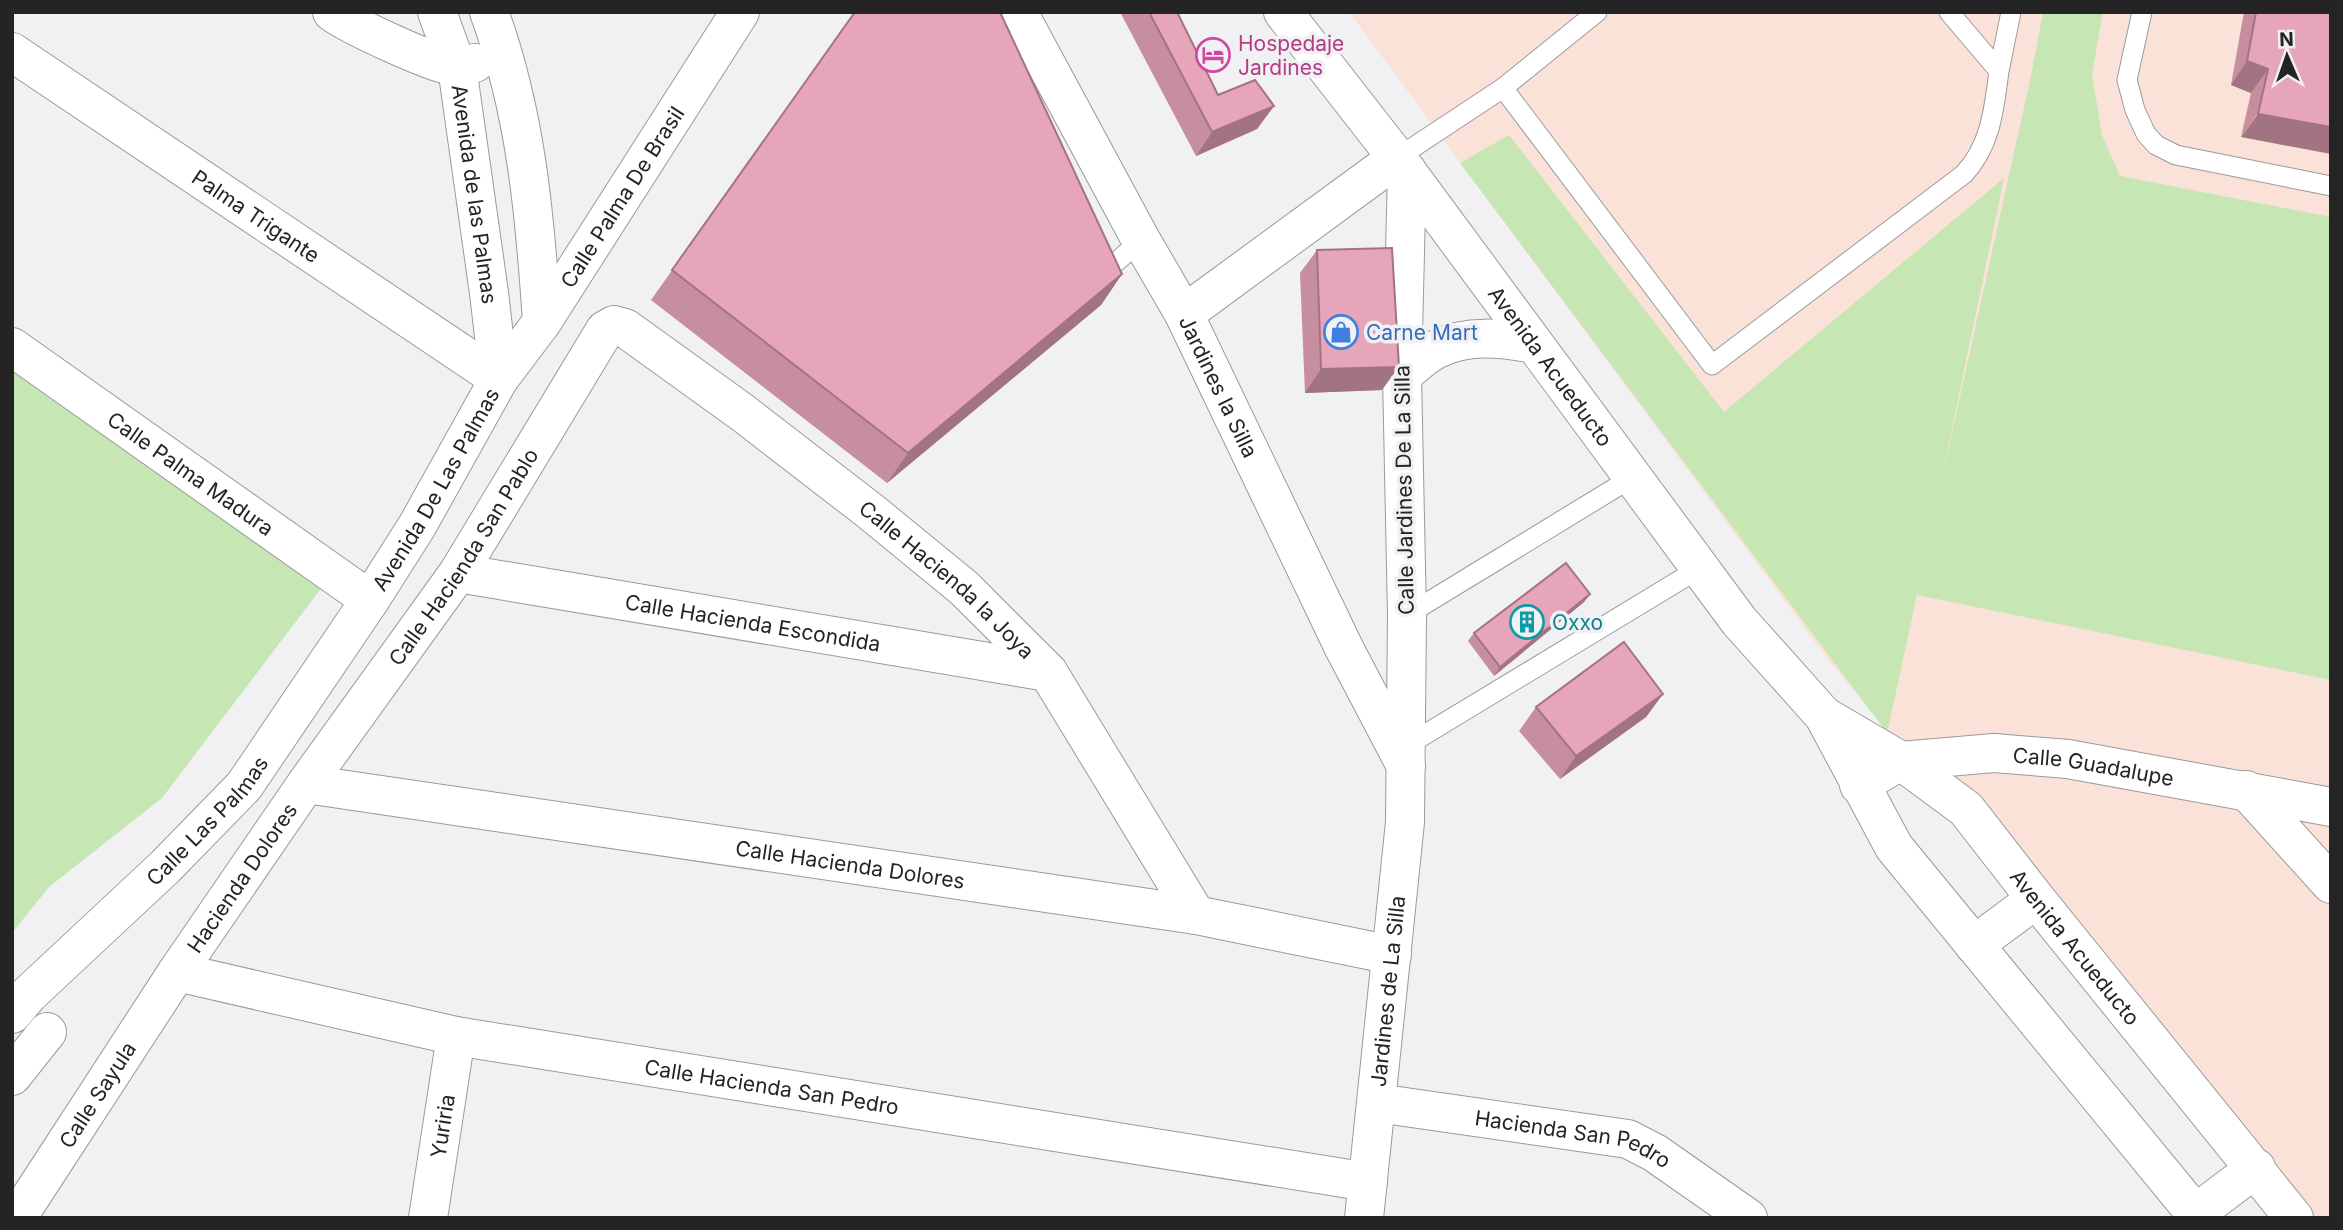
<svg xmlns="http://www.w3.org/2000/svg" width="2343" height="1230" viewBox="0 0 2343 1230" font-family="Inter,sans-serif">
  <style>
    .industrial { fill: #fae2d8 }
    .green { fill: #c6e6b4 }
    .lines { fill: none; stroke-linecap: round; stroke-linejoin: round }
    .service-casing { stroke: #9a9a9c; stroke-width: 21 }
    .minor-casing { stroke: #9a9a9c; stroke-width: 40 }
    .tertiary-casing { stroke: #9a9a9c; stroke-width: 40 }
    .service { stroke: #fff; stroke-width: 19 }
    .minor { stroke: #fff; stroke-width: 38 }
    .tertiary { stroke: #fff; stroke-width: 38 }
    .wall { fill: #c78e9f }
    .shaded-wall { fill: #a27482 }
    .building { fill: #e7a5b9; stroke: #a27482; stroke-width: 2 }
    .labels { text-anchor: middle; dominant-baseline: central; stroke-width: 7; stroke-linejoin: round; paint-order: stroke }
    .hotel-label { font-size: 21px; fill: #b23c85; stroke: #f1f1f4; text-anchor: start }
    .street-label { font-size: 21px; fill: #242425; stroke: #f1f1f4 }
    .shop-label { font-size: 21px; fill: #366cbe; stroke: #f1f1f4; text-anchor: start }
    .culture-label { font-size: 21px; fill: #0d838f; stroke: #f1f1f4; text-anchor: start }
  </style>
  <rect width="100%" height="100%" fill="#f1f1f4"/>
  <!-- industrial -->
  <path class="industrial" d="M1349 12H2331V1218H2295L1828 660Z"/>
  <!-- green -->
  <path class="green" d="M2043 12H2103L2092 74 2102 135 2120 176 2331 217V680L1917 595 1887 733 1460 163 1509 135 1724 412 2004 178 1938 496 2031 76Z
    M12 365 329 578 162 798 49 887 12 933Z"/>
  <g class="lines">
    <!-- service casing -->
    <g class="service-casing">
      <path id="service" d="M2142 12 2127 80 2135 110 2146 134 2156 145 2176 155 2331 186
        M1999 71 2011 12
        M1503 88 1712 365 1964 174C1991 145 1994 109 1999 71L1949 12
        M1397 158 1503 88 1597 12
        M1097 279 1141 240
        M1407 615 1633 477
        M1406 746 1700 568"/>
    </g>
    <!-- minor casing -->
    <g class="minor-casing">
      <g id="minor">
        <path d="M332 12C350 25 440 68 459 67 464 66 470 64 475 63"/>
        <path id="s1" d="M437 12 457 67 489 293 499 379"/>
        <path d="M489 12C526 112 535 216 542 322"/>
        <path id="s2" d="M1018 12 1141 240 1184 314 1344 648 1406 766"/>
        <path id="s3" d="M12 52 499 379"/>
        <path d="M1184 314 1397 158"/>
        <path id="s4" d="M12 347 370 600"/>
        <path id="s5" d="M458 573 1048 672"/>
        <path id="s6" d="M306 784 1196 915 1392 955"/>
        <path id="s7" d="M1859 785 1901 761 1994 753 2068 759 2331 807"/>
        <path d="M2246 790 2331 884"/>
        <path id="s8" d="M177 972 456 1036 1368 1182"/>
        <path id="s9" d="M12 1014 28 995 165 867 244 786 370 600 417 526 499 379 542 322 740 12"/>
        <path d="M12 1076 47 1032"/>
        <path id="s10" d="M1377 1103 1628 1139 1655 1153 1748 1218"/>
        <path id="s11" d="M17 1218 177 972 306 784 458 573 605 330 614 325 625 328 743 413 870 511 964 588 1048 672 1196 915"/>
        <path id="s12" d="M428 1218 456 1036"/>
      </g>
    </g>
    <!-- tertiary casing -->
    <g class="tertiary-casing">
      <g id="tertiary">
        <path id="s13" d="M1283 12 1397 158 1739 621 1824 716 1894 847 2199 1218"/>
        <path d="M1402 375C1413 367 1424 355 1437 349 1468 334 1502 338 1534 344"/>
        <path id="s14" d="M1824 716 1901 761 1966 809 2036 899 2294 1218"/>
        <path d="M1974 945 2036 899"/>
        <path d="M2195 1214 2256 1168"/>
        <path id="s15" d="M1364 1218 1405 822 1407 615 1402 375 1407 171"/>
      </g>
    </g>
    <!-- service -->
    <use href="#service" class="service"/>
    <!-- minor -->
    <use href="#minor" class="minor"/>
    <!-- tertiary -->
    <use href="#tertiary" class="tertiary"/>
  </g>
  <!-- wall -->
  <path class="wall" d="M855 12 1122 274 1101 305 887 483 651 300Z
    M1120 12H1177L1218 95 1274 106 1257 129 1196 156Z
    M2244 12H2331L2241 137 2251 93 2231 85Z
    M1317 250 1382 390 1305 393 1300 273Z
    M1590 594 1584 602 1494 676 1468 641 1474 633Z
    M1663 694 1646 717 1560 779 1519 731 1536 707Z"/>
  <!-- shaded-wall -->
  <path class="shaded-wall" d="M2247 61 2268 69 2251 93 2231 85Z
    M1274 106 1257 129 1196 156 1212 132Z
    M2258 114 2331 127V154L2241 137Z
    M1122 274 1101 305 887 483 908 453Z
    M1399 367 1382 390 1305 393 1321 369Z
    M1590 594 1584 602 1494 676 1500 667Z
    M1663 694 1646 717 1560 779 1576 756Z"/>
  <!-- building -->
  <path class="building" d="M855 12H1000L1122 274 908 453 672 270Z
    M1149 12H1177L1218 95 1255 80 1274 106 1212 132Z
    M2256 12H2331V127L2258 114 2268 69 2247 61Z
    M1392 248 1399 367 1321 369 1317 250Z
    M1566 563 1590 594 1500 667 1474 633Z
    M1624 642 1663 694 1576 756 1536 707Z"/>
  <!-- icons -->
  <defs>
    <g id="hotel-ring" transform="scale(1.75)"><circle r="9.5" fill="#f1f1f4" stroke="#d1479c" stroke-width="1.5"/><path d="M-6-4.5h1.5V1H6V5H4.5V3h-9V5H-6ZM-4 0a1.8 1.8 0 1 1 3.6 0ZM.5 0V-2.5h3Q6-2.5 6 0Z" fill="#d1479c"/></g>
    <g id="shop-ring" transform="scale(1.75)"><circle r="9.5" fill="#f1f1f4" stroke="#3f7fe0" stroke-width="1.5"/><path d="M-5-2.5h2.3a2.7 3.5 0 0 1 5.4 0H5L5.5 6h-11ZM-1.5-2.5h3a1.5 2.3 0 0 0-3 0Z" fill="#3f7fe0"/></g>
    <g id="building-ring" transform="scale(1.75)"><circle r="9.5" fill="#f1f1f4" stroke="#0f9aa8" stroke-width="1.5"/><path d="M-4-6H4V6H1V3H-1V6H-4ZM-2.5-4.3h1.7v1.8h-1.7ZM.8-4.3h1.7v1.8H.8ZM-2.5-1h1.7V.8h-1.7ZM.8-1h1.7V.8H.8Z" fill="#0f9aa8"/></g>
  </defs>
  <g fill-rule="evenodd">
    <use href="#hotel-ring" x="1213" y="55"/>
    <use href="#shop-ring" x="1341" y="332"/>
    <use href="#building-ring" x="1527" y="622"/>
  </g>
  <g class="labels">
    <!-- hotel labels -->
    <g class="hotel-label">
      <text x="1238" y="43">Hospedaje<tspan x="1238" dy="24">Jardines</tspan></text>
    </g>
    <!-- street labels -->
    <g class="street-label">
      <text stroke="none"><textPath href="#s1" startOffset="187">Avenida de las Palmas</textPath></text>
      <text stroke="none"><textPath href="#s9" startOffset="1026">Calle Palma De Brasil</textPath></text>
      <text stroke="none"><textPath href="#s3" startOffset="294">Palma Trigante</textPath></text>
      <text stroke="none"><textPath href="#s13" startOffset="444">Avenida Acueducto</textPath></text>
      <text stroke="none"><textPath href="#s2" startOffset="425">Jardines la Silla</textPath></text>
      <text stroke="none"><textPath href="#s4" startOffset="219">Calle Palma Madura</textPath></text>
      <text stroke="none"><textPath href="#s9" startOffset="679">Avenida De Las Palmas</textPath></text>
      <text transform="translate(1404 490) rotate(-91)">Calle Jardines De La Silla</text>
      <text stroke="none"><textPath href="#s11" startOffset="798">Calle Hacienda San Pablo</textPath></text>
      <text stroke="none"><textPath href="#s11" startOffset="1496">Calle Hacienda la Joya</textPath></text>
      <text stroke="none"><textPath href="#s5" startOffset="299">Calle Hacienda Escondida</textPath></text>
      <text stroke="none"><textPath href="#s7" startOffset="242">Calle Guadalupe</textPath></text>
      <text stroke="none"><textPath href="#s9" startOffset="275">Calle Las Palmas</textPath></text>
      <text stroke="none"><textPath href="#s6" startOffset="550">Calle Hacienda Dolores</textPath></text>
      <text stroke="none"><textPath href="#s11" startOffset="408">Hacienda Dolores</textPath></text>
      <text stroke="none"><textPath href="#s14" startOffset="346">Avenida Acueducto</textPath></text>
      <text stroke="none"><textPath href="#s15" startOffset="228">Jardines de La Silla</textPath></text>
      <text stroke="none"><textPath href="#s8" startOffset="606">Calle Hacienda San Pedro</textPath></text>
      <text stroke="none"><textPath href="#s11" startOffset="147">Calle Sayula</textPath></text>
      <text stroke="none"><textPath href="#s12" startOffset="93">Yuriria</textPath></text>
      <text stroke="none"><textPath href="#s10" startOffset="200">Hacienda San Pedro</textPath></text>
    </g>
    <!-- shop labels -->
    <g class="shop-label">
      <text x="1366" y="332">Carne Mart</text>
    </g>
    <!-- culture labels -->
    <g class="culture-label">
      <text x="1552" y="622">Oxxo</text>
    </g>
  </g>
  <!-- border -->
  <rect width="2343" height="1230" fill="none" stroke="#242425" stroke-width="28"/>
  <!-- north arrow -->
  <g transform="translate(2287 56) rotate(358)" stroke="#f1f1f4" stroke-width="5" paint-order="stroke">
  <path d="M0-5L12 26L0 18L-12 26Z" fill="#242425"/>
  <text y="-10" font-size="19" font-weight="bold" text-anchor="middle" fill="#242425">N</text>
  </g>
</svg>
